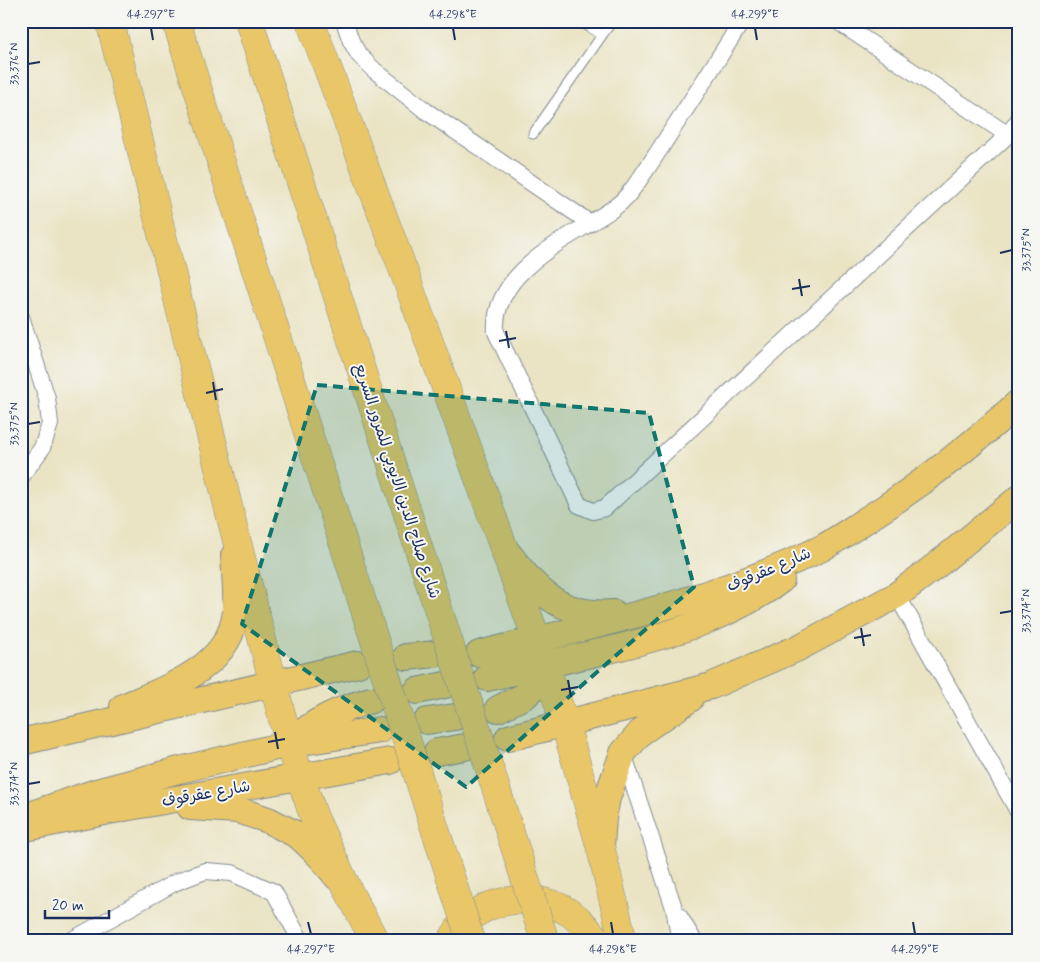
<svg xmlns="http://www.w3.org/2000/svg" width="1040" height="962" viewBox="0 0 1040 962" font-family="Mynerve,'Playpen Sans Arabic',sans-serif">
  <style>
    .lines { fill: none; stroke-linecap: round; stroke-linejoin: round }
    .service-casing { stroke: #828a91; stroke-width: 11 }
    .minor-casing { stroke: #828a91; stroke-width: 18 }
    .primary-casing { stroke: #828a91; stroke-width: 28 }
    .motorway-casing { stroke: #828a91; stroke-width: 29 }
    .service { stroke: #fff; stroke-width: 9 }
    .minor { stroke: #fff; stroke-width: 16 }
    .primary { stroke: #e9c769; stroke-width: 26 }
    .motorway { stroke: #e9c769; stroke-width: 28 }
    .motorway-bridge-casing { stroke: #828a91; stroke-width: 29; stroke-linecap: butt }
    .motorway-bridge { stroke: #e9c769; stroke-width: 28 }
    .marked { fill: #0f766e; fill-opacity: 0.2; stroke: #0f766e; stroke-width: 4; stroke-dasharray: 10 6; stroke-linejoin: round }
    .ticks { fill: none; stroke: #1b2f5e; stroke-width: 2 }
    .labels { text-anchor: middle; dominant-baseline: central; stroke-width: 4; stroke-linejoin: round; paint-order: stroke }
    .street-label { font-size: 16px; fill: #1b2f5e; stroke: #f6f6f2 }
    .neatline { fill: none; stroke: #1b2f5e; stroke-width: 2 }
    .ticks-label { font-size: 12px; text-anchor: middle; fill: #1b2f5e }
  </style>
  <rect width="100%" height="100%" fill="#f6f6f2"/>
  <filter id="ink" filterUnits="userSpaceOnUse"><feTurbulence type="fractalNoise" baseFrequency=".02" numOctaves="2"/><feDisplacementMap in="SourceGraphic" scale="10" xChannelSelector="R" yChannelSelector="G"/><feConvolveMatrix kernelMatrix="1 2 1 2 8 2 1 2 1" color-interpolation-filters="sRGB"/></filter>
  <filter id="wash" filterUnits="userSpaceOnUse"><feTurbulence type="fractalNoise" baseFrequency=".0096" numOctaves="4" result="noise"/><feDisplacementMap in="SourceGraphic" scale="20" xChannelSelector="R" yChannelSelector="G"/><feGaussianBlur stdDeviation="1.12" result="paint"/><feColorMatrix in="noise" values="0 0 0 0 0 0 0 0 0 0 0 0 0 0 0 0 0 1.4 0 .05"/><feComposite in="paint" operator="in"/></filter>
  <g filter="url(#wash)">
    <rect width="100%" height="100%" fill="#eae4c4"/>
  </g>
  <g filter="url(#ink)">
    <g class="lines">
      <!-- service casing -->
      <g class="service-casing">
        <path id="service" d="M580 21 602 35
          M533 134 612 21"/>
      </g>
      <!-- minor casing -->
      <g class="minor-casing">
        <path id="minor" d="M344 21 351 41 359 55 374 70 426 111 590 223
          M742 21C720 56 697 92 674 127 659 150 644 175 627 196 617 208 603 215 590 223 551 247 492 279 496 332L579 505 593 511 605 508 1008 135 1019 119
          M837 21 1008 135
          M21 317 47 398 50 424 42 448 21 477
          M897 595 1019 813
          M623 753 674 908 680 941
          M679 916 694 941
          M70 941 176 882 205 871 232 873 274 892 301 941"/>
      </g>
      <!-- primary casing -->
      <g class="primary-casing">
        <path id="primary" d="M508 553C538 592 560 617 614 613
          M479 654C595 625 714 601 822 548 837 540 852 529 866 520 921 485 971 446 1019 402
          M406 657 435 654
          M487 678C529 668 571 659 613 649 672 634 732 617 781 580
          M417 691 445 685
          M123 707C167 688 232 667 236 610 237 592 235 574 234 556
          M498 709 526 695 543 678 545 665
          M427 721 455 717
          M508 738 711 686 798 648 897 595 937 565 1019 498
          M21 742 358 664
          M291 742C314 720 341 709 371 700
          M437 752 465 747
          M190 807 238 810 268 820 299 836 319 855 337 877
          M38 812 96 792 179 770 289 744 380 730
          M21 829 124 808 390 761
          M601 846 603 818 607 798 623 753 641 732 690 699"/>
      </g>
      <!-- motorway casing -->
      <g class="motorway-casing">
        <path id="motorway" d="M110 21 231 518 289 744 314 817 349 892 375 941
          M310 21 404 272 537 640 565 724 601 849 623 941
          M451 941C455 936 458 929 462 925 489 896 538 892 570 913 581 920 589 931 597 941"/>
      </g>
      <!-- service -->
      <use href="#service" class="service"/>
      <!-- minor -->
      <use href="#minor" class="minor"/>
      <!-- primary -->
      <use href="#primary" class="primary"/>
      <!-- motorway -->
      <use href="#motorway" class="motorway"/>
      <!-- motorway-bridge casing -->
      <g class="motorway-bridge-casing">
        <path id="motorway-bridge" d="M176 21 471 941
          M249 21 545 941"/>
      </g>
      <!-- motorway-bridge -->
      <use href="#motorway-bridge" class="motorway-bridge"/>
    </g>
  </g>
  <!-- marked area -->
  <path class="marked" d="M317 385 649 413 694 587 466 787 242 624Z"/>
  <!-- ticks -->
  <path class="ticks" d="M151 28 153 40M453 28 455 40M755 28 757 40M28 64 40 62M1000 253 1012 250M799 279 802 296M792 289 810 286M506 331 509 348M499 341 516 338M213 382 216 400M206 393 223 389M28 424 40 422M1000 613 1012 611M861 628 864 646M854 638 871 635M568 680 571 697M561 690 578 687M275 732 278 749M268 742 285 739M28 784 40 782M308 922 311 934M611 922 613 934M913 922 915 934"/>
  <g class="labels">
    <!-- street labels -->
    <g class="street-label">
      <text transform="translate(397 481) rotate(72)">شارع صلاح الدين الايوبي للمرور السريع</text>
      <text transform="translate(769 570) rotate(-23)">شارع عقرقوف</text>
      <text transform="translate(206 794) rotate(-10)">شارع عقرقوف</text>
    </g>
  </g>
  <!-- margin -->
  <rect width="1040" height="962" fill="none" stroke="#f6f6f2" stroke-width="55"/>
  <!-- scale -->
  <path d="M45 910v8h64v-8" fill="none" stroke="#1b2f5e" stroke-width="2.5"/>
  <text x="52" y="910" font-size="15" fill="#1b2f5e" stroke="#f6f6f2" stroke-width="4" paint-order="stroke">20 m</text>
  <rect x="28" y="28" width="984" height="906" class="neatline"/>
  <g class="ticks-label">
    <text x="151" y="18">44.297°E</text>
    <text x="453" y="18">44.298°E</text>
    <text x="755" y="18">44.299°E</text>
    <text transform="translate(14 64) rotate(-90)" y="4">33.376°N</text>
    <text transform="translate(1026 250) rotate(-90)" y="4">33.375°N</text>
    <text transform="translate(14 424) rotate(-90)" y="4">33.375°N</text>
    <text transform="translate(1026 611) rotate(-90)" y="4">33.374°N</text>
    <text transform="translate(14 784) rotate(-90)" y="4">33.374°N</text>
    <text x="311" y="953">44.297°E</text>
    <text x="613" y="953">44.298°E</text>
    <text x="915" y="953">44.299°E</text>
  </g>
</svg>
